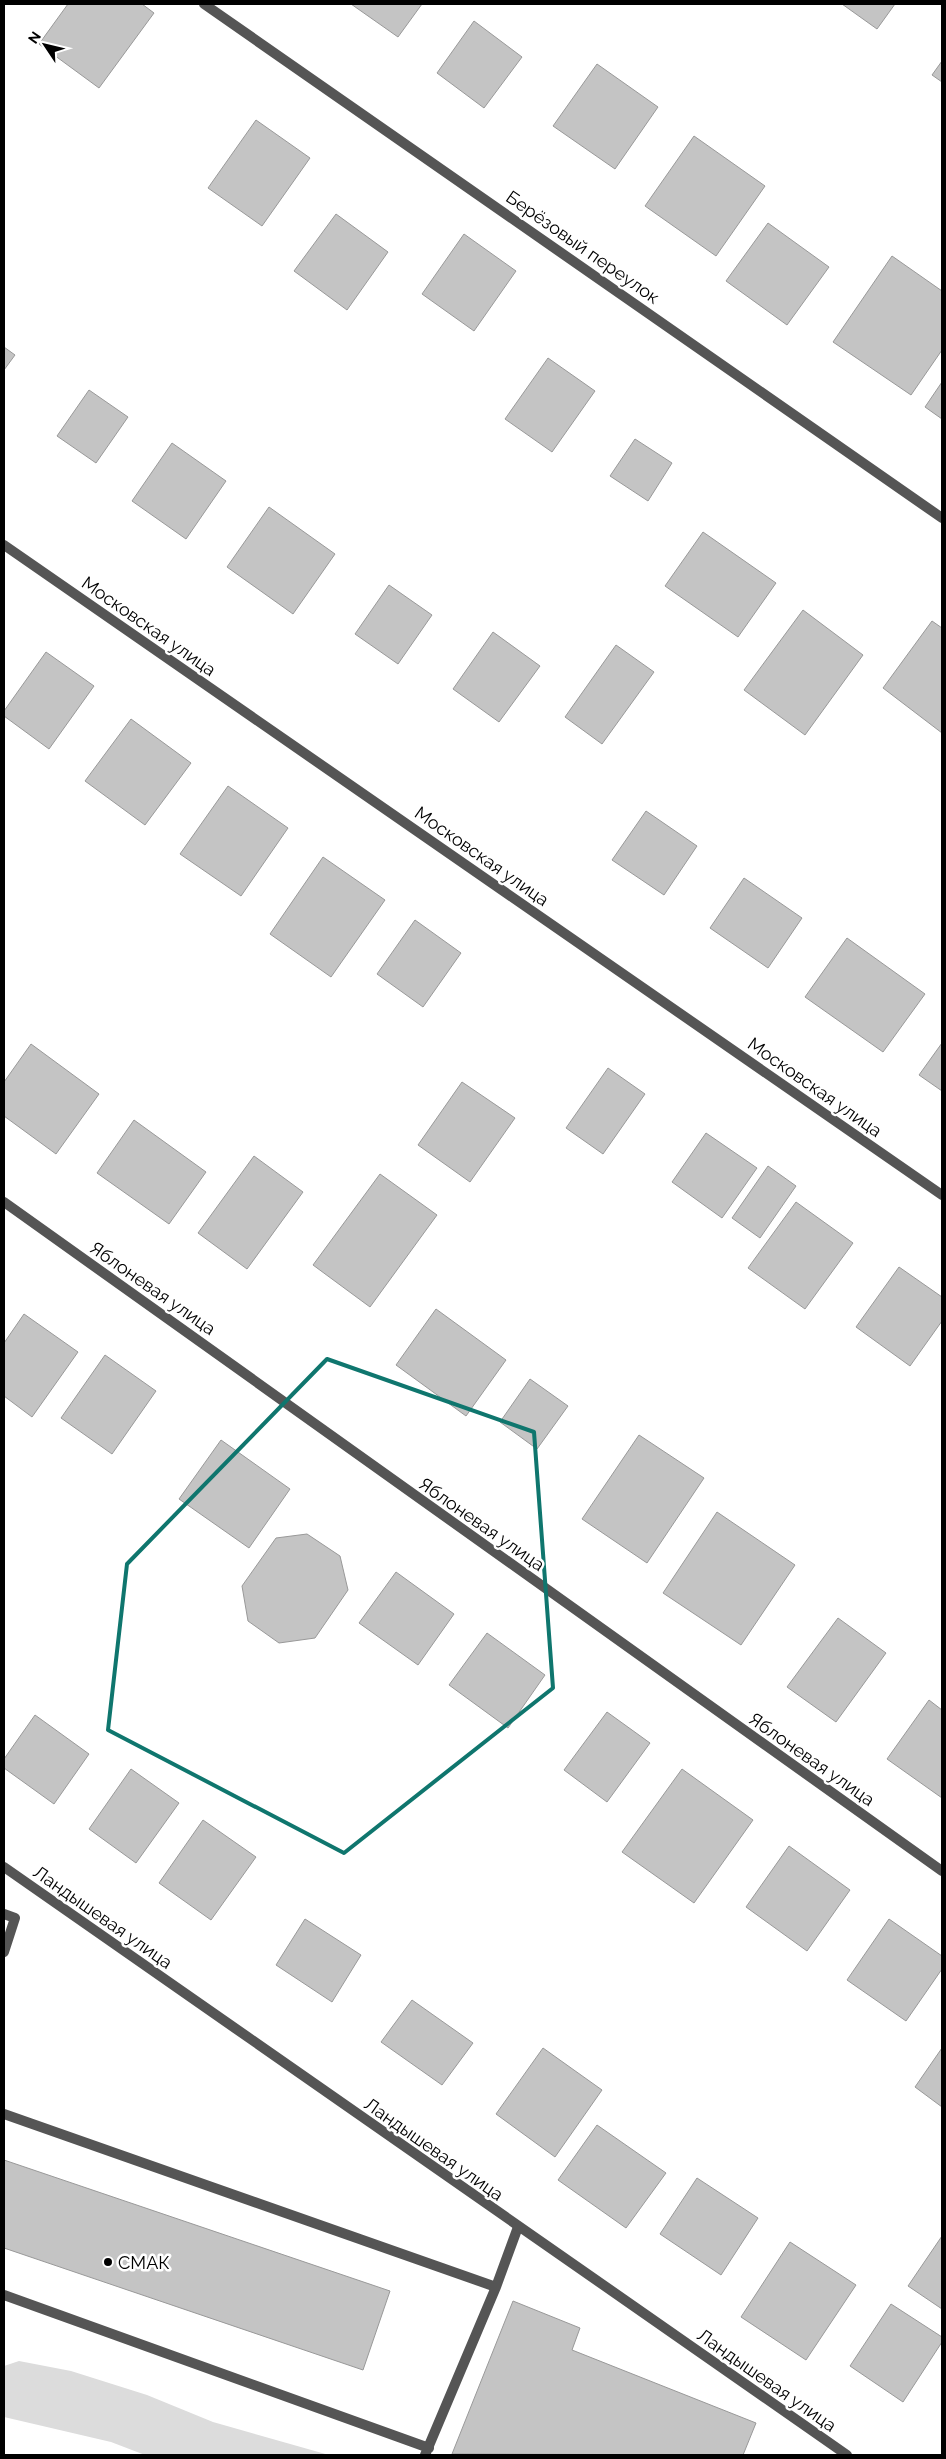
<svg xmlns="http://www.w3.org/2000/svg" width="946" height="2459" viewBox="0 0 946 2459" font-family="Raleway,sans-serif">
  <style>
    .green { fill: #dcdcdc }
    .building { fill: #c4c4c4; stroke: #999 }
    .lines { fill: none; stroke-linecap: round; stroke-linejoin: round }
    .service { stroke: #555; stroke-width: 10 }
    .minor { stroke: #555; stroke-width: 10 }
    .marked { fill: none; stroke: #0f766e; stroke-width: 4; stroke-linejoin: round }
    .poi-dot { fill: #000; stroke: #fff; stroke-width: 2 }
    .labels { text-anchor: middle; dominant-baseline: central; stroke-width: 5; stroke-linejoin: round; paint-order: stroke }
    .street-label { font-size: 18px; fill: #000; stroke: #fff }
    .poi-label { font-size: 18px; fill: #000; stroke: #fff; text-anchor: start }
  </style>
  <rect width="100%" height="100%" fill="#fff"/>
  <!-- green -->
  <path class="green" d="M19 2361 71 2371 147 2395 213 2422 329 2455H145L111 2442 4 2417V2366Z"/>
  <!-- building -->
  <path class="building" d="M68 4H142L154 13 99 88 39 44Z
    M351 4H422L398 37Z
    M842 4H895L877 29Z
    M474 21 522 57 484 108 437 73Z
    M942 61V82L932 75Z
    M597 64 658 107 615 169 553 126Z
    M256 120 310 158 262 226 208 188Z
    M694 136 765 186 716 256 645 206Z
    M336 214 388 252 347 310 294 271Z
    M768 223 829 267 787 325 726 281Z
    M464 234 516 271 474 331 422 294Z
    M892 256 942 291V350L911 395 833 342Z
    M4 347 15 355 4 370Z
    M548 358 595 391 552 452 505 419Z
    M942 382V419L925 407Z
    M89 390 128 417 96 463 57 436Z
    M635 439 672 463 648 501 610 476Z
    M172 443 226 481 186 539 132 501Z
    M269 507 335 554 293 614 227 567Z
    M703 532 776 583 738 637 665 586Z
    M389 585 432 615 398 664 355 634Z
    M803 610 863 655 805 735 744 690Z
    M932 621 942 628V733L883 688Z
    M493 632 540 666 499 722 453 689Z
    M616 645 654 672 602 744 565 717Z
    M46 652 94 686 49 749 4 716V711Z
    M131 719 191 763 145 825 85 781Z
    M228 786 288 828 241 896 180 854Z
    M646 811 697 846 664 895 612 860Z
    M323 857 385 900 331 977 270 934Z
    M744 878 802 918 768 968 710 928Z
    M415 920 461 953 423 1007 377 974Z
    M847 938 925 994 883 1052 805 997Z
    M942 1043V1091L919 1075Z
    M31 1044 99 1094 56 1154 4 1116V1082Z
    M608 1068 645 1094 603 1154 566 1128Z
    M462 1082 515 1118 470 1182 418 1145Z
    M134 1120 206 1172 169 1224 97 1173Z
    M706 1133 757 1168 722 1218 672 1182Z
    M254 1156 303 1192 247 1269 198 1233Z
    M768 1166 796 1186 760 1238 732 1218Z
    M380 1174 437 1215 370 1307 313 1265Z
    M796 1202 853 1243 805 1309 748 1268Z
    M899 1267 942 1297V1321L910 1366 856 1327Z
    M436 1309 506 1360 466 1416 396 1365Z
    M24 1314 78 1352 32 1417 4 1396V1343Z
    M105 1355 156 1391 112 1454 61 1418Z
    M530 1379 568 1406 537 1449 500 1422Z
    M639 1435 704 1478 647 1563 582 1519Z
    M221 1440 290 1489 249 1548 179 1499Z
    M717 1512 795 1565 741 1645 663 1593Z
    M307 1534 340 1556 348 1590 315 1638 279 1643 248 1621 242 1586 276 1538Z
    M396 1572 454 1614 418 1665 359 1623Z
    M838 1618 886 1653 836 1722 787 1687Z
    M487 1633 545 1675 508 1728 449 1685Z
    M929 1700 942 1710V1798L887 1759Z
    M607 1712 650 1743 607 1802 564 1770Z
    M35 1715 89 1754 54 1804 4 1768V1759Z
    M131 1769 179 1803 136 1863 89 1829Z
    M682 1769 753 1820 694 1903 622 1852Z
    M203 1820 256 1857 211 1920 159 1883Z
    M789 1846 850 1890 807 1951 746 1907Z
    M305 1919 361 1955 332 2002 276 1965Z
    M889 1919 942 1956V1969L906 2021 847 1980Z
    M412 2000 473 2043 442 2085 381 2042Z
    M543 2048 602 2090 555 2157 496 2114Z
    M942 2048V2107L915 2087Z
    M597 2125 666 2173 626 2228 558 2180Z
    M4 2160 390 2291 363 2370 4 2248Z
    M697 2178 758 2218 721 2275 660 2234Z
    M942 2236V2309L908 2286Z
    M790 2242 856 2285 806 2360 741 2317Z
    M513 2301 580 2328 572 2350 756 2423 743 2455 452 2454Z
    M891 2304 942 2337V2342L903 2402 850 2366Z"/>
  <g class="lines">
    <!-- service -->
    <path class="service" d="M4 1914 15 1918 4 1952
      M4 2114 496 2287
      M4 2295 429 2448
      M425 2455 496 2287 518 2227"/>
    <!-- minor -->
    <path class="minor" d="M204 4 942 518
      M4 545 942 1195
      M4 1202 942 1871
      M4 1867 847 2455"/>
  </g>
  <!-- marked area -->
  <path class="marked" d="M327 1359 534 1432 553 1688 344 1853 108 1730 127 1564Z"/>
  <!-- markers -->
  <circle class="poi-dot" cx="108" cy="2262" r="5"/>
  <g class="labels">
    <!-- street labels -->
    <g class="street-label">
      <text transform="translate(583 247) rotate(35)">Берёзовый переулок</text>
      <text transform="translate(149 626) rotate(35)">Московская улица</text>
      <text transform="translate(482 856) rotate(35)">Московская улица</text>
      <text transform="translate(815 1087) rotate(35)">Московская улица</text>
      <text transform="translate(153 1288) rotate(35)">Яблоневая улица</text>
      <text transform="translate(482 1524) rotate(35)">Яблоневая улица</text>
      <text transform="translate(812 1759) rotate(35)">Яблоневая улица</text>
      <text transform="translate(103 1917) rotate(35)">Ландышевая улица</text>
      <text transform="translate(434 2149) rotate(35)">Ландышевая улица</text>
      <text transform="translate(767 2380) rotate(35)">Ландышевая улица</text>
    </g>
    <!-- poi labels -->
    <g class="poi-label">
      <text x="118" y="2262">СМАК</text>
    </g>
  </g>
  <!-- border -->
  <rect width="946" height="2459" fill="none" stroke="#000000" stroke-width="10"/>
  <!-- north arrow -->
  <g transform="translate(45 45) rotate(305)" stroke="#ffffff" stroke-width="4" paint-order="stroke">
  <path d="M0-4L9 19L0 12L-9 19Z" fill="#000000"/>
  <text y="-8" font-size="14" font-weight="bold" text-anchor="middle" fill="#000000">N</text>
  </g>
</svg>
